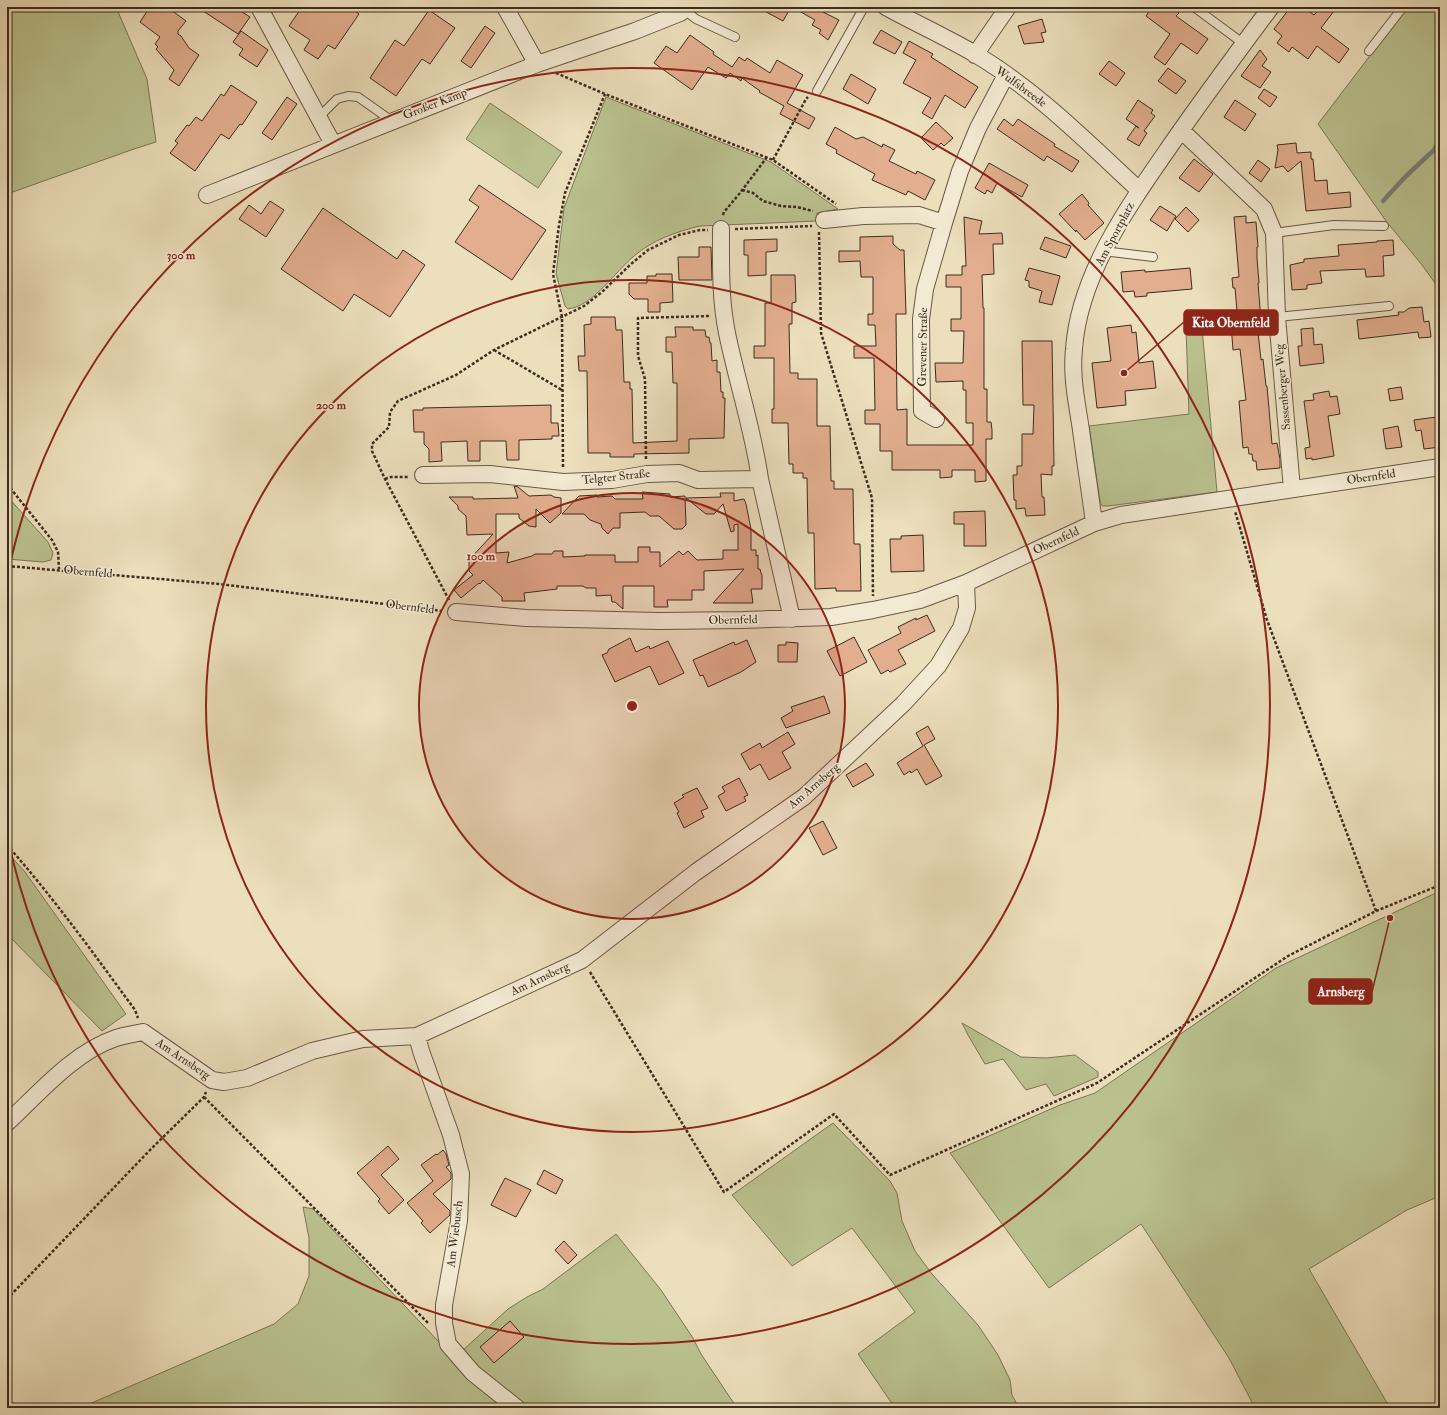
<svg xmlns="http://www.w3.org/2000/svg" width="1447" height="1415" viewBox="0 0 1447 1415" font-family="'IM FELL Double Pica',serif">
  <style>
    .green { fill: #bac18f; stroke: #7c7656 }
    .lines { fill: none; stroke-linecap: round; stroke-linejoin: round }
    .stream { stroke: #76817b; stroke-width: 4.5 }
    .building { fill: #e2ae8f; stroke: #3d2c1c }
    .service-casing { stroke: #695944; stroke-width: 10 }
    .minor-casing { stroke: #695944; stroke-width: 18 }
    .path { stroke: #3d2c1c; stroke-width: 2.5; stroke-dasharray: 3 2; stroke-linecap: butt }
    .service { stroke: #f3ead3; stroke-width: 8 }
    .minor { stroke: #f3ead3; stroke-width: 16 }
    .ring { fill: none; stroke: #8f2418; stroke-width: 2 }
    .labels { text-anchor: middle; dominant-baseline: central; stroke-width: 3; stroke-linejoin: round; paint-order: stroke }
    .street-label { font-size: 12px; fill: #3d2c1c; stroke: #f3ead3 }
    .centre { fill: #8f2418; stroke: #f3ead3; stroke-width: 2 }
    .ring-label { font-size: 12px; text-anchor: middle; font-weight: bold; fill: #8f2418; stroke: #f3ead3; stroke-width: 3; stroke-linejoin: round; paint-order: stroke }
    .leader { fill: none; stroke: #8f2418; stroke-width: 1.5 }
    .callout-dot { fill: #8f2418; stroke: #f3ead3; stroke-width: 1.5 }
    .callout { fill: #8f2418; stroke: #8f2418; stroke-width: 1.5 }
    .callout-label { font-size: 13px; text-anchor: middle; font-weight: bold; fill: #fff }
  </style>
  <rect width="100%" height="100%" fill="#ecdfbc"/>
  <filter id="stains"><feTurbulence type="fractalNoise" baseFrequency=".005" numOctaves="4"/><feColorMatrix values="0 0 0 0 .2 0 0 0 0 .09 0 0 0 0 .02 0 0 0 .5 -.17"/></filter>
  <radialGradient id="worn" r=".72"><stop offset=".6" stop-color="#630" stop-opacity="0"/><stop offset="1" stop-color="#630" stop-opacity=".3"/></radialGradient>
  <!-- green -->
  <path class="green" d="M7 7H116L147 79 156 142 134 149 7 194Z
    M1407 7H1440V290L1422 265 1386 221 1318 124Z
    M606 97 771 162 838 209 817 213V221L700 226C675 232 653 240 634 256 615 272 593 306 568 309L565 306 556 274 564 208Z
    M490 103 562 152 538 188 466 139Z
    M1202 328 1217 492 1108 506H1102L1100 501 1089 426 1189 414 1186 329Z
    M7 496 48 542 53 553 51 560 43 562 7 559Z
    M7 852 25 872 126 1014 102 1031 7 934Z
    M1440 891V1196L1407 1210 1309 1269 1390 1408H1255L1229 1358 1141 1224 1049 1288 950 1153 1060 1105 1095 1093 1276 968Z
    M962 1023 1021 1057 1046 1058 1075 1055 1098 1072V1077L1054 1096 1046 1084 1026 1090 1003 1059 985 1064 968 1035Z
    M833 1123 890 1181 897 1193 902 1221 915 1251 932 1274 978 1325 998 1355 1010 1380 1012 1395 1019 1408H895L858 1354 915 1312 852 1228 792 1266 732 1195Z
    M303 1207 313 1209 476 1381 515 1408H80L274 1324 298 1304 309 1276V1238Z
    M616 1234 661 1290 693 1338 701 1354 737 1408H527L482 1372 462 1351 508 1309 527 1297 543 1289Z"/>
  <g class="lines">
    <!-- stream -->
    <path class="stream" d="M1383 201 1406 176 1434 150 1440 140"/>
  </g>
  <!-- building -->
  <path class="building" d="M150 7H167L186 21 178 31V34L181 36 189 48 199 55 179 86 169 79 174 70 156 49 158 47 155 44 160 37 140 22Z
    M197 7H234L250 17 238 34Z
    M302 7H350L359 14 335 49 328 45 318 59 304 50 310 40 289 26Z
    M757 7H791L783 21Z
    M792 7H826L823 12 839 20 828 40 819 33 821 30 812 25 815 20Z
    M1152 7H1171L1179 13 1176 16 1208 39 1197 54 1181 43 1165 65 1154 57 1170 34 1146 16Z
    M1298 7H1303L1314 15 1321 7H1337L1321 28 1349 49 1339 63 1317 46 1308 59 1292 47 1289 52 1277 43 1282 36 1274 29 1289 9 1295 12Z
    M429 10 455 28 430 64 422 59 396 96 370 78 395 40 404 46Z
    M1042 19 1046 32 1041 33 1044 42 1024 44 1018 26Z
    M485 26 495 33 471 68 461 61Z
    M881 30 902 42 895 54 873 43Z
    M241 31 268 50 257 67 239 55 243 49 233 42Z
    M690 35 714 52 713 54 732 67 739 57 745 61 747 58 770 73 777 60 803 75 787 103 815 118 809 129 780 114 784 106 759 92 760 91 742 78 741 81 730 73 726 78 708 67 692 90 654 63 666 46 677 53Z
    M909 41 933 54 931 57 978 87 965 108 945 95 932 119 922 113 931 98 903 83 916 60 903 53Z
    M1260 50 1267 59 1262 66 1271 72 1260 88 1241 76Z
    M1109 61 1125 73 1116 86 1099 74Z
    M1168 68 1186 81 1176 94 1158 81Z
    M851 74 876 89 868 104 843 89Z
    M231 85 257 102 242 125 240 124 229 139 221 134 195 171 170 153 178 143 175 141 187 125 189 126 196 117 202 121 221 94 224 96Z
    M1264 89 1277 97 1270 107 1258 98Z
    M287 97 297 104 272 140 262 133Z
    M1138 100 1153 110 1151 113 1155 116 1144 131 1147 133 1139 146 1127 139 1136 126 1139 128 1126 119Z
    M1235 100 1256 114 1245 131 1224 117Z
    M1004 119 1013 126 1018 119 1055 144 1054 146 1079 161 1072 172 1047 156 1044 161 997 129Z
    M936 122 953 138 944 146 941 143 933 150 921 138Z
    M835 127 856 139 863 137 882 147 883 144 895 150 889 161 916 174 917 171 935 180 925 200 908 191 906 195 872 180 875 174 836 153 837 150 826 144Z
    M1296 143 1297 153 1311 152V159H1313L1315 181 1327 180 1328 194 1350 192 1351 207 1306 211 1301 161 1288 172 1283 166 1275 168 1278 150 1277 145Z
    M1194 159 1213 174 1199 192 1179 178Z
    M1258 160 1270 169 1261 182 1249 173Z
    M989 163 1028 185 1022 197 997 183 992 193 987 190 985 194 975 188Z
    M479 185 546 230 512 280 455 242 479 207 469 200Z
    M1082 194 1089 203 1088 205 1104 223 1085 240 1076 230V232L1059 214Z
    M270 201 284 210 266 237 239 219 249 205 261 214Z
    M1160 206 1176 216 1167 231 1150 220Z
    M1186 207 1199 220 1188 232 1175 219Z
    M323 208 397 259 403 250 425 265 390 317 354 294 343 311 281 269Z
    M1246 216V223L1256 222 1258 247H1257V258L1259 283H1258L1261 321 1257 322 1261 360 1263 359 1266 386H1267L1272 444 1277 443 1280 459V468L1257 470 1256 461H1253L1252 454H1249L1248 447 1243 448 1239 401 1246 400 1240 349 1233 350 1231 324 1238 323 1235 288H1233L1232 278 1239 277 1234 217Z
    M964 217 982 221 979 234 1002 233 1003 244H993L994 274 982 275 983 308H984V389H987V422H991L992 430V439H986V481L975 482V470H952V477L940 478V470H892V451H880V424H865V410H875L874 358H854V346H876L875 325H868V314H873V277H861L860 261 839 262V251H860V237L893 236V244L900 250H904L906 314H896L897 410 907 409V445H973V423H966V390H963V381L936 382 935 363H963L964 331H951V319H961V287H946V275H962V266H966Z
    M1045 237 1071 246 1066 258 1040 249Z
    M777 239V251L766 252V275L748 276V255H744V240Z
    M1393 240 1394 255 1383 256 1384 276 1366 277 1365 269 1320 271 1322 283 1307 285V289L1292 290 1290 265 1304 262V259L1339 256 1338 245 1377 242V241Z
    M699 247H711L712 280H679L678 257H699Z
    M1029 268 1060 276 1052 305 1039 302 1042 291 1029 287V281L1025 280Z
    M1190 268 1192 289 1147 293V296L1135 297 1134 291 1123 292 1121 272 1145 270V272Z
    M656 274H672L673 302 660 303V312H648V299H634L629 294V283H647V276H656Z
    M771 275H795L796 302 792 303V324H789L790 373H798V379H817V426H830L831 481H834V489H853L854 544H860L861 591H836V588L815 589 814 533H808L807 478H803V473H793V464H789L788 423H772V409H774V358H754V346H765V303H771Z
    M1422 307 1424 322 1429 321 1431 337 1419 338 1418 332 1359 339 1357 320 1399 315 1398 312H1404L1409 308Z
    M591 317H615L616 330H622L624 382H630V389H632L633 443 677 441V383H673L672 352H666V337H676L675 327H693V330H705L706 337H709L710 343H711L712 361 717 360V372H720L721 392H723V398H725L724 438 689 439V453L634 454V457H610V453H588L587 371H579L578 356H585L584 325 591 324Z
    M1131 325 1132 333 1136 332 1139 363 1153 361 1156 388 1125 391 1126 405 1097 408 1092 363 1111 361 1107 328Z
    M1313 328 1314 345 1322 344 1324 363 1300 366 1298 346H1302L1301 329Z
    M1022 341H1052L1054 466H1052V475L1041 474 1042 497H1044L1045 515 1026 516 1025 508 1016 509V500H1014L1013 475H1017V466H1022V434H1033L1034 405H1023Z
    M1401 387 1403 399 1390 401 1388 389Z
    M1329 391 1330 397 1337 396 1340 414 1328 416 1334 456 1312 460V458L1306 459 1305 448 1310 447 1304 401 1314 400 1313 394Z
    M551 405V423H558L559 436H552V439L519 440V460H507L506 441H480V461H468L467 441 444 442H441L442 461 429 462V449L424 444V432H414L413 410H423V408Z
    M1437 417 1440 447 1424 449 1421 430 1416 431 1414 420Z
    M1398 426 1402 447 1386 449 1383 429Z
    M514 486 518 487 529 496 551 495 554 497 561 498V513L550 523 536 509V527L529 526 519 518V514H496V553L509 552 507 563 532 556 535 554H552L554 551H563V557L585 556V555H615V562H638V547H650V552H660V567L679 551 683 555 688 551 697 560 723 559V550H738V524L734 525V531L731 532 723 504 714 514H706L686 498 721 497 720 493H734V501L744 499 746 504 751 529V550H756V556L758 555V569H760L761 573 762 575V589H751L753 603H713L744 569 704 571V590H692V600H667L668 607H654V586H623V609L615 602H612L611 595 596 596V588H586L583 586H557V589L524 593 525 601H502V597L483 580 480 584 479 583 461 598 454 590 473 575 469 571V560L493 534 467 535 466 516 458 509V506L449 497H473V499L518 498Z
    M642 492 670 494V497L685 496 686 525 682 529H674L659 516H650L645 512 620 513V528H613L608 534 602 528 601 524 590 520 584 514H562L579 496 597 495V497L612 496 615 499H643Z
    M985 511 986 546H964V524H954V512Z
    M923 535 924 571 891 572 890 539H901V536Z
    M927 615 935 631 898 650 906 664 890 672 888 670 881 674 868 650 901 633 898 627 916 618V620Z
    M854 637 867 662 840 676 827 651Z
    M630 638 636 652 649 646 650 649 668 641 684 673 659 685 650 666 615 682 602 655 607 653 609 649Z
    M747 640 756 662 741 672 708 687 703 675 700 676 693 660 734 642 735 645Z
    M786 642 798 643 797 662H778V645H786Z
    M824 696 830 713 786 728 781 718 793 711 791 707Z
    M928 726 935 739 924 745 942 776 926 785 917 769 911 773 910 771 904 775 897 763 923 746 916 733Z
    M788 732 795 744 782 752 791 768 769 780 760 764 750 770 741 754 760 743 762 748Z
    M866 763 874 775 853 787 846 775Z
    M739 778 748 795 744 797 746 801 726 811 718 796 725 792 722 787Z
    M697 788 708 808 701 811 704 817 684 828 677 813 679 812 674 803 684 797 682 795Z
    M823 821 837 848 823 855 809 828Z
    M388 1146 399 1159 381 1175 404 1200 389 1214 378 1201 380 1199 357 1173Z
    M443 1150 446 1154 449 1165 446 1167 451 1173V1179L433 1194 450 1211V1215L430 1233 421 1223 423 1221 407 1203 433 1181 421 1165 436 1154 437 1155Z
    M544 1170 563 1180 556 1194 537 1184Z
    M505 1178 531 1190 516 1217 491 1205Z
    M564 1241 577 1255 568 1264 555 1250Z
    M510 1321 524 1337 494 1363 480 1347Z"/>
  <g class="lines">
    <!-- service casing -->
    <g class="service-casing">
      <path id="service" d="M1194 7 1244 44
        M684 10 696 19 735 37
        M1369 51 1403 7
        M817 91 864 7
        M319 117 337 99 348 96 358 97 392 121
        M1274 233 1334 225 1384 226
        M1103 251 1153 257
        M1277 317 1389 306"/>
    </g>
    <!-- minor casing -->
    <g class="minor-casing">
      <path id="minor" d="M259 7 333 144
        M505 7 537 64
        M886 7C915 23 946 37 975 54 1036 90 1087 142 1139 190
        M975 55 1008 7
        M1181 130 1264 209 1274 233 1277 317 1292 489
        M207 195 537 64 635 31 680 13 688 7
        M824 220 863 216 919 215 944 223 960 171 978 128 1006 75
        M721 229C721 264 720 299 727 333 737 382 753 429 760 479L792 619
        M936 419 922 411 921 319 925 289 944 223
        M423 475 490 474 563 482 612 480 647 474 679 473 698 480 760 479
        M1094 523C1090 492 1085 461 1081 430 1077 403 1071 377 1074 349 1079 276 1127 208 1168 149 1201 101 1236 54 1271 7
        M456 612 526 618 659 621 743 620 831 617 873 610 920 600 966 583 1094 523 1121 515 1440 467
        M417 1036 421 1051 451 1135 461 1174 459 1221 444 1305V1323L448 1344 473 1373 517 1408
        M7 1123C39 1093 74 1052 116 1038 124 1035 134 1034 143 1032L212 1080 224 1082 247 1078 312 1051 363 1039 417 1036 582 960 696 872 804 797 903 704 938 666 961 628 967 608 966 583"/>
    </g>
    <!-- path -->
    <path class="path" d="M556 73 605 94 773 160 836 204
      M773 160 806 99 808 97
      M742 190 753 193 763 201 781 206 797 207 813 211
      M723 215 724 212 740 193 767 157
      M735 229 812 226
      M819 232 821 333 872 498 873 596
      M494 350 562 390
      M646 459 645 379 638 356V318L710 316
      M563 467 562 317 553 274 559 225 565 193 605 94
      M385 479 391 477H409
      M7 484 52 540 58 552 59 569
      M7 566 219 584 442 611
      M449 600 385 479 372 451V444L389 427 390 412 398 401 456 375 494 350 584 306 602 292 631 264 648 250 679 235 700 230H708
      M7 845C53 897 94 954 135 1010L138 1018
      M1376 911 1440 885
      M590 972 724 1192 834 1114 890 1175 1097 1083 1288 956 1376 911 1267 620 1235 511
      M204 1097 429 1324
      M7 1299 150 1150 204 1097 206 1092"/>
    <!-- service -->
    <use href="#service" class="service"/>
    <!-- minor -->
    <use href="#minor" class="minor"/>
  </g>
  <!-- distance rings -->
  <circle cx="632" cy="706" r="213" fill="#8f2418" fill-opacity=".12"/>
  <g class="ring">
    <circle cx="632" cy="706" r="213"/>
    <circle cx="632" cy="706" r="426"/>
    <path d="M8 573A638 638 0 1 1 8 839"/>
  </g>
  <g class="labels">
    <!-- street labels -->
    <g class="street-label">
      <text transform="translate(1021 87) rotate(36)">Wulfsbreede</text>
      <text transform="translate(435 104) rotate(-21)">Großer Kamp</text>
      <text transform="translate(1115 234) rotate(-62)">Am Sportplatz</text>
      <text transform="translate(923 347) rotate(-89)">Grevener Straße</text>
      <text transform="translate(1283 387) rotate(-95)">Sassenberger Weg</text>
      <text transform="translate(616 477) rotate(-6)">Telgter Straße</text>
      <text transform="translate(1371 477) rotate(-8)">Obernfeld</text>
      <text transform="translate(1056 541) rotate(-25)">Obernfeld</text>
      <text transform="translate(88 572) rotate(5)">Obernfeld</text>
      <text transform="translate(410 607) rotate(7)">Obernfeld</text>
      <text transform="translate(733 620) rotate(-1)">Obernfeld</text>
      <text transform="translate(814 786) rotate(-41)">Am Arnsberg</text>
      <text transform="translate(540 979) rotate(-25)">Am Arnsberg</text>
      <text transform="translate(183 1059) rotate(34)">Am Arnsberg</text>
      <text transform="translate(455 1234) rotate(-83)">Am Wiebusch</text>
    </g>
  </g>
  <circle cx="632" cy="706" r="6" class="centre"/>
  <g class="ring-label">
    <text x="181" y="259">300 m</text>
    <text x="331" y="409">200 m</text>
    <text x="481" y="560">100 m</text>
  </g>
  <!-- callouts -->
  <path class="leader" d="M1124 373L1184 322M1390 918L1372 992"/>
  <g class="callout-dot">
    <circle cx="1124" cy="373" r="4"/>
    <circle cx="1390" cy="918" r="4"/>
  </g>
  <g class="callout">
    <rect x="1184" y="310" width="94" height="25" rx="4"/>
    <rect x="1309" y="979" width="63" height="25" rx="4"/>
  </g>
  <g class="callout-label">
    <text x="1231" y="327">Kita Obernfeld</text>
    <text x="1341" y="996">Arnsberg</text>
  </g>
  <!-- margin -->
  <rect width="1447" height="1415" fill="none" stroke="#ecdfbc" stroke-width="24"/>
  <rect x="8" y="8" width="1431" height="1399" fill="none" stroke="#3d2c1c" stroke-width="2"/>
  <rect x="12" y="12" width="1423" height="1391" fill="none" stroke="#3d2c1c"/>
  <rect width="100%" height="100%" filter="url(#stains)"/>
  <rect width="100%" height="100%" fill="url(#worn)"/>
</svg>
